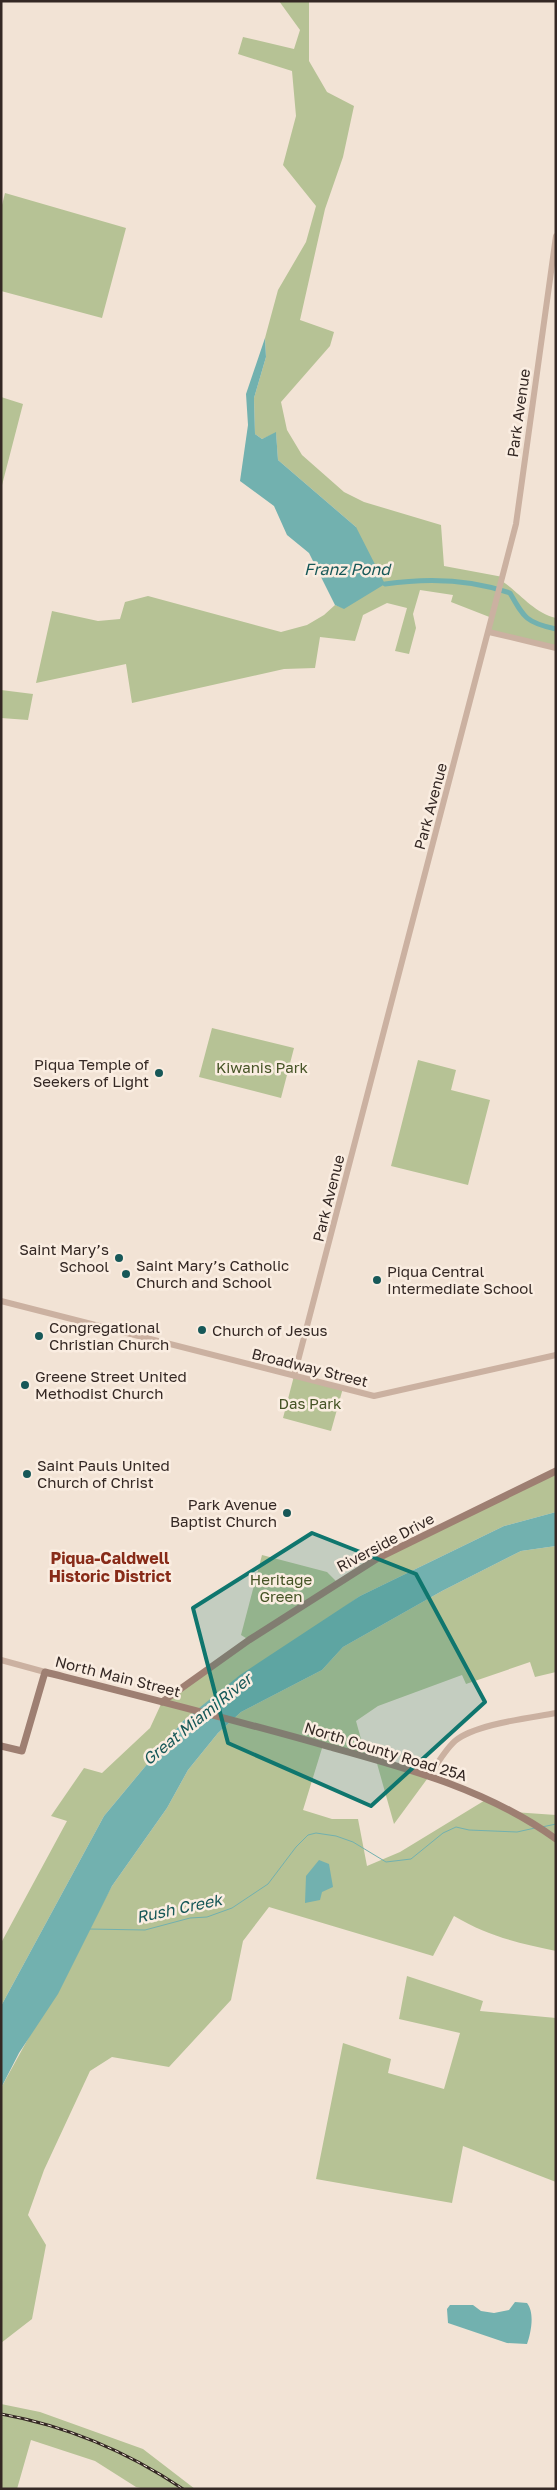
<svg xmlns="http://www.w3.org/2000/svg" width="557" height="2490" viewBox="0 0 557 2490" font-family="'Golos Text',sans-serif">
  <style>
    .green { fill: #b6c295 }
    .water { fill: #72b1af }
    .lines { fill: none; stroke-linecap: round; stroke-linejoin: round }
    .stream { stroke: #72b1af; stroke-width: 1 }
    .canal { stroke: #72b1af; stroke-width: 5 }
    .tertiary { stroke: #cbb1a1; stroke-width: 6 }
    .secondary { stroke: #9e7f72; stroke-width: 7 }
    .rail-casing { stroke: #342824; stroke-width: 3 }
    .rail { stroke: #faede1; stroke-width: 1; stroke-dasharray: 4; stroke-linecap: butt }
    .marked { fill: #0f766e; fill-opacity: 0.2; stroke: #0f766e; stroke-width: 4; stroke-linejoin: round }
    .poi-dot { fill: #175858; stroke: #faede1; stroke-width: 2 }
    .labels { text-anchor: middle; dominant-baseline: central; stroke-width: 5; stroke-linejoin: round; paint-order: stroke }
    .street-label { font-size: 15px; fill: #342824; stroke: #faede1 }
    .poi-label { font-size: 15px; fill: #342824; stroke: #faede1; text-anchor: start }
    .park-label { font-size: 15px; fill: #465426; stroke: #faede1 }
    .water-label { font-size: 16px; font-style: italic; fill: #175858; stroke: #faede1 }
    .neighbourhood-label { font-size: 16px; font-weight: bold; fill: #882b18; stroke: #faede1 }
  </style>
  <rect width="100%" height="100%" fill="#f2e3d5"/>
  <!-- green -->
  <path class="green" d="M279 1H309V61L327 92 354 106 343 157 325 209 300 320 334 332 330 346 281 402 287 430 302 455 344 492 364 502 441 525 444 566 503 577 502 581C521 594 533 612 556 618V648L489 632 492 618 451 602 453 595 420 590 413 614 416 628 409 654 395 651 407 608 387 603 363 615 355 641 320 637 315 668 284 669 132 703 126 664 36 683 52 611 98 621 120 619 125 602 148 596 281 632 307 625 324 615 335 605 344 608 356 527 278 460 276 433 262 439 255 434 254 398 266 357 265 338 278 290 306 242 316 206 283 165 296 116 292 71 238 54 243 37 294 49 300 30Z
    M5 193 126 228 102 318 1 291V209Z
    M1 397 23 404 1 489Z
    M1 690 33 694 28 720 1 718Z
    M212 1028 294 1048 281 1098 199 1077Z
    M418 1060 456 1070 451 1090 490 1100 468 1185 391 1166Z
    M294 1376 343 1388 331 1431 283 1418Z
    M556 1471V1512L504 1526 360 1596 183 1721 104 1816 1 2006V1943L67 1821 51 1816 84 1768 102 1773 150 1728 162 1702 249 1640 241 1635 262 1555 327 1572 338 1583 378 1558Z
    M556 1546V1672L535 1677 530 1662 466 1684 462 1675 378 1706 356 1721 366 1757 323 1745 303 1810 332 1819H358L367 1866 400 1852 487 1799 513 1812 556 1815V1951C517 1943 488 1936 454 1916L433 1956 269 1907 243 1941 231 2000 169 2067 112 2057 90 2071 44 2170 28 2215 46 2245 32 2319 1 2343V2088L112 1886 167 1808 188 1770 218 1733 241 1712 322 1670 343 1647 442 1591 521 1551Z
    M376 1760 430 1775 394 1824Z
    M407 1976 483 2001 480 2011 556 2018V2182L463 2146 452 2203 316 2179 343 2043 391 2059 388 2073 444 2089 460 2033 399 2019Z
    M1 2404 40 2412 143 2449 195 2489H145L136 2487 95 2461 31 2440 17 2489H1Z"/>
  <!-- water -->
  <path class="water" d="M265 338 266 357 254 398 255 434 262 439 276 432 278 460 356 527 385 584 344 609 335 605 309 553 287 535 274 506 240 481 248 425 246 394Z
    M556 1512V1546L521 1551 442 1591 343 1647 322 1670 241 1712 218 1733 188 1770 167 1808 112 1886 58 1994 19 2053 1 2088V2006L104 1816 183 1721 240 1675 360 1596 504 1526Z
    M319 1860 329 1864 333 1887 322 1892 320 1900 305 1903 306 1876Z
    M515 2302 527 2303C535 2313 531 2333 527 2344L507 2343 448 2323 447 2309 450 2305H473L481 2311 494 2313 509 2310Z"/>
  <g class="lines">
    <!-- stream -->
    <path class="stream" d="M542 1827 556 1824
      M88 1929 145 1930 190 1918 207 1917 232 1908 268 1884 296 1847 308 1835 316 1833 336 1836 353 1842 386 1862 411 1859 443 1833 456 1827 469 1830 517 1832 535 1828"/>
    <!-- canal -->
    <path class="canal" d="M385 584C426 578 470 579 510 593 524 618 527 623 556 629"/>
    <!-- tertiary -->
    <path class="tertiary" d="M489 632 556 648
      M1 1301 374 1396 556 1355
      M294 1376 516 524 556 236
      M1 1660 45 1672
      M430 1775C437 1764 445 1750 455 1741 475 1724 530 1718 556 1713"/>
    <!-- secondary -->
    <path class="secondary" d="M162 1702 249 1640 378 1558 556 1471
      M1 1746 22 1751 45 1672C140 1696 236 1720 330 1747 410 1769 488 1790 556 1839"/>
    <!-- rail casing -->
    <g class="rail-casing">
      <path id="rail" d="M1 2414C67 2426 128 2452 183 2489"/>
    </g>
    <!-- rail -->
    <use href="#rail" class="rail"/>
  </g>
  <!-- marked area -->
  <path class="marked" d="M312 1533 416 1574 485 1702 371 1806 228 1743 193 1608Z"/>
  <!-- markers -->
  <g class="poi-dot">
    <circle cx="159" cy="1073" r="5"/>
    <circle cx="119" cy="1258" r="5"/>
    <circle cx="126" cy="1274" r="5"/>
    <circle cx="377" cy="1280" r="5"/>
    <circle cx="202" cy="1330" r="5"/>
    <circle cx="39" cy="1336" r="5"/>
    <circle cx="25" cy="1385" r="5"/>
    <circle cx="27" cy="1474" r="5"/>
    <circle cx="287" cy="1513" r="5"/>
  </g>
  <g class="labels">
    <!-- street labels -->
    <g class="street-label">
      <text transform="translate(518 413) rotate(-82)">Park Avenue</text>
      <text transform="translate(430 806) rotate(-75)">Park Avenue</text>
      <text transform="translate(328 1198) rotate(-76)">Park Avenue</text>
      <text transform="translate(310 1367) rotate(14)">Broadway Street</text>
      <text transform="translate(385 1542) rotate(-28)">Riverside Drive</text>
      <text transform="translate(118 1676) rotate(14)">North Main Street</text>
      <text transform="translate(386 1751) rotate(17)">North County Road 25A</text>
    </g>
    <!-- poi labels -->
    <g class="poi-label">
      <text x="149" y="1064" text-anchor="end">Piqua Temple of<tspan x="149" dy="17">Seekers of Light</tspan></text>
      <text x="109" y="1249" text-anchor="end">Saint Mary’s<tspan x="109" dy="17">School</tspan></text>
      <text x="136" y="1265">Saint Mary’s Catholic<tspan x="136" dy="17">Church and School</tspan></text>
      <text x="387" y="1271">Piqua Central<tspan x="387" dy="17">Intermediate School</tspan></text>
      <text x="49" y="1327">Congregational<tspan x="49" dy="17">Christian Church</tspan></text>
      <text x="212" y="1330">Church of Jesus</text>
      <text x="35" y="1376">Greene Street United<tspan x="35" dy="17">Methodist Church</tspan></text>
      <text x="37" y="1465">Saint Pauls United<tspan x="37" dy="17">Church of Christ</tspan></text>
      <text x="277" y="1504" text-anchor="end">Park Avenue<tspan x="277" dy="17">Baptist Church</tspan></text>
    </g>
    <!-- park labels -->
    <g class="park-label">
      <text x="262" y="1067">Kiwanis Park</text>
      <text x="310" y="1403">Das Park</text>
      <text x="281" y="1579">Heritage<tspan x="281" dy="17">Green</tspan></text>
    </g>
    <!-- water labels -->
    <g class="water-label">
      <text x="347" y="569">Franz Pond</text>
      <text transform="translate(197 1719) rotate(-39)">Great Miami River</text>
      <text transform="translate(179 1908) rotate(-12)">Rush Creek</text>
    </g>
    <!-- neighbourhood labels -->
    <g class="neighbourhood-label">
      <text x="110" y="1558">Piqua-Caldwell<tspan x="110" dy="18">Historic District</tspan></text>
    </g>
  </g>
  <!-- border -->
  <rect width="557" height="2490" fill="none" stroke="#342824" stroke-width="5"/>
</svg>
